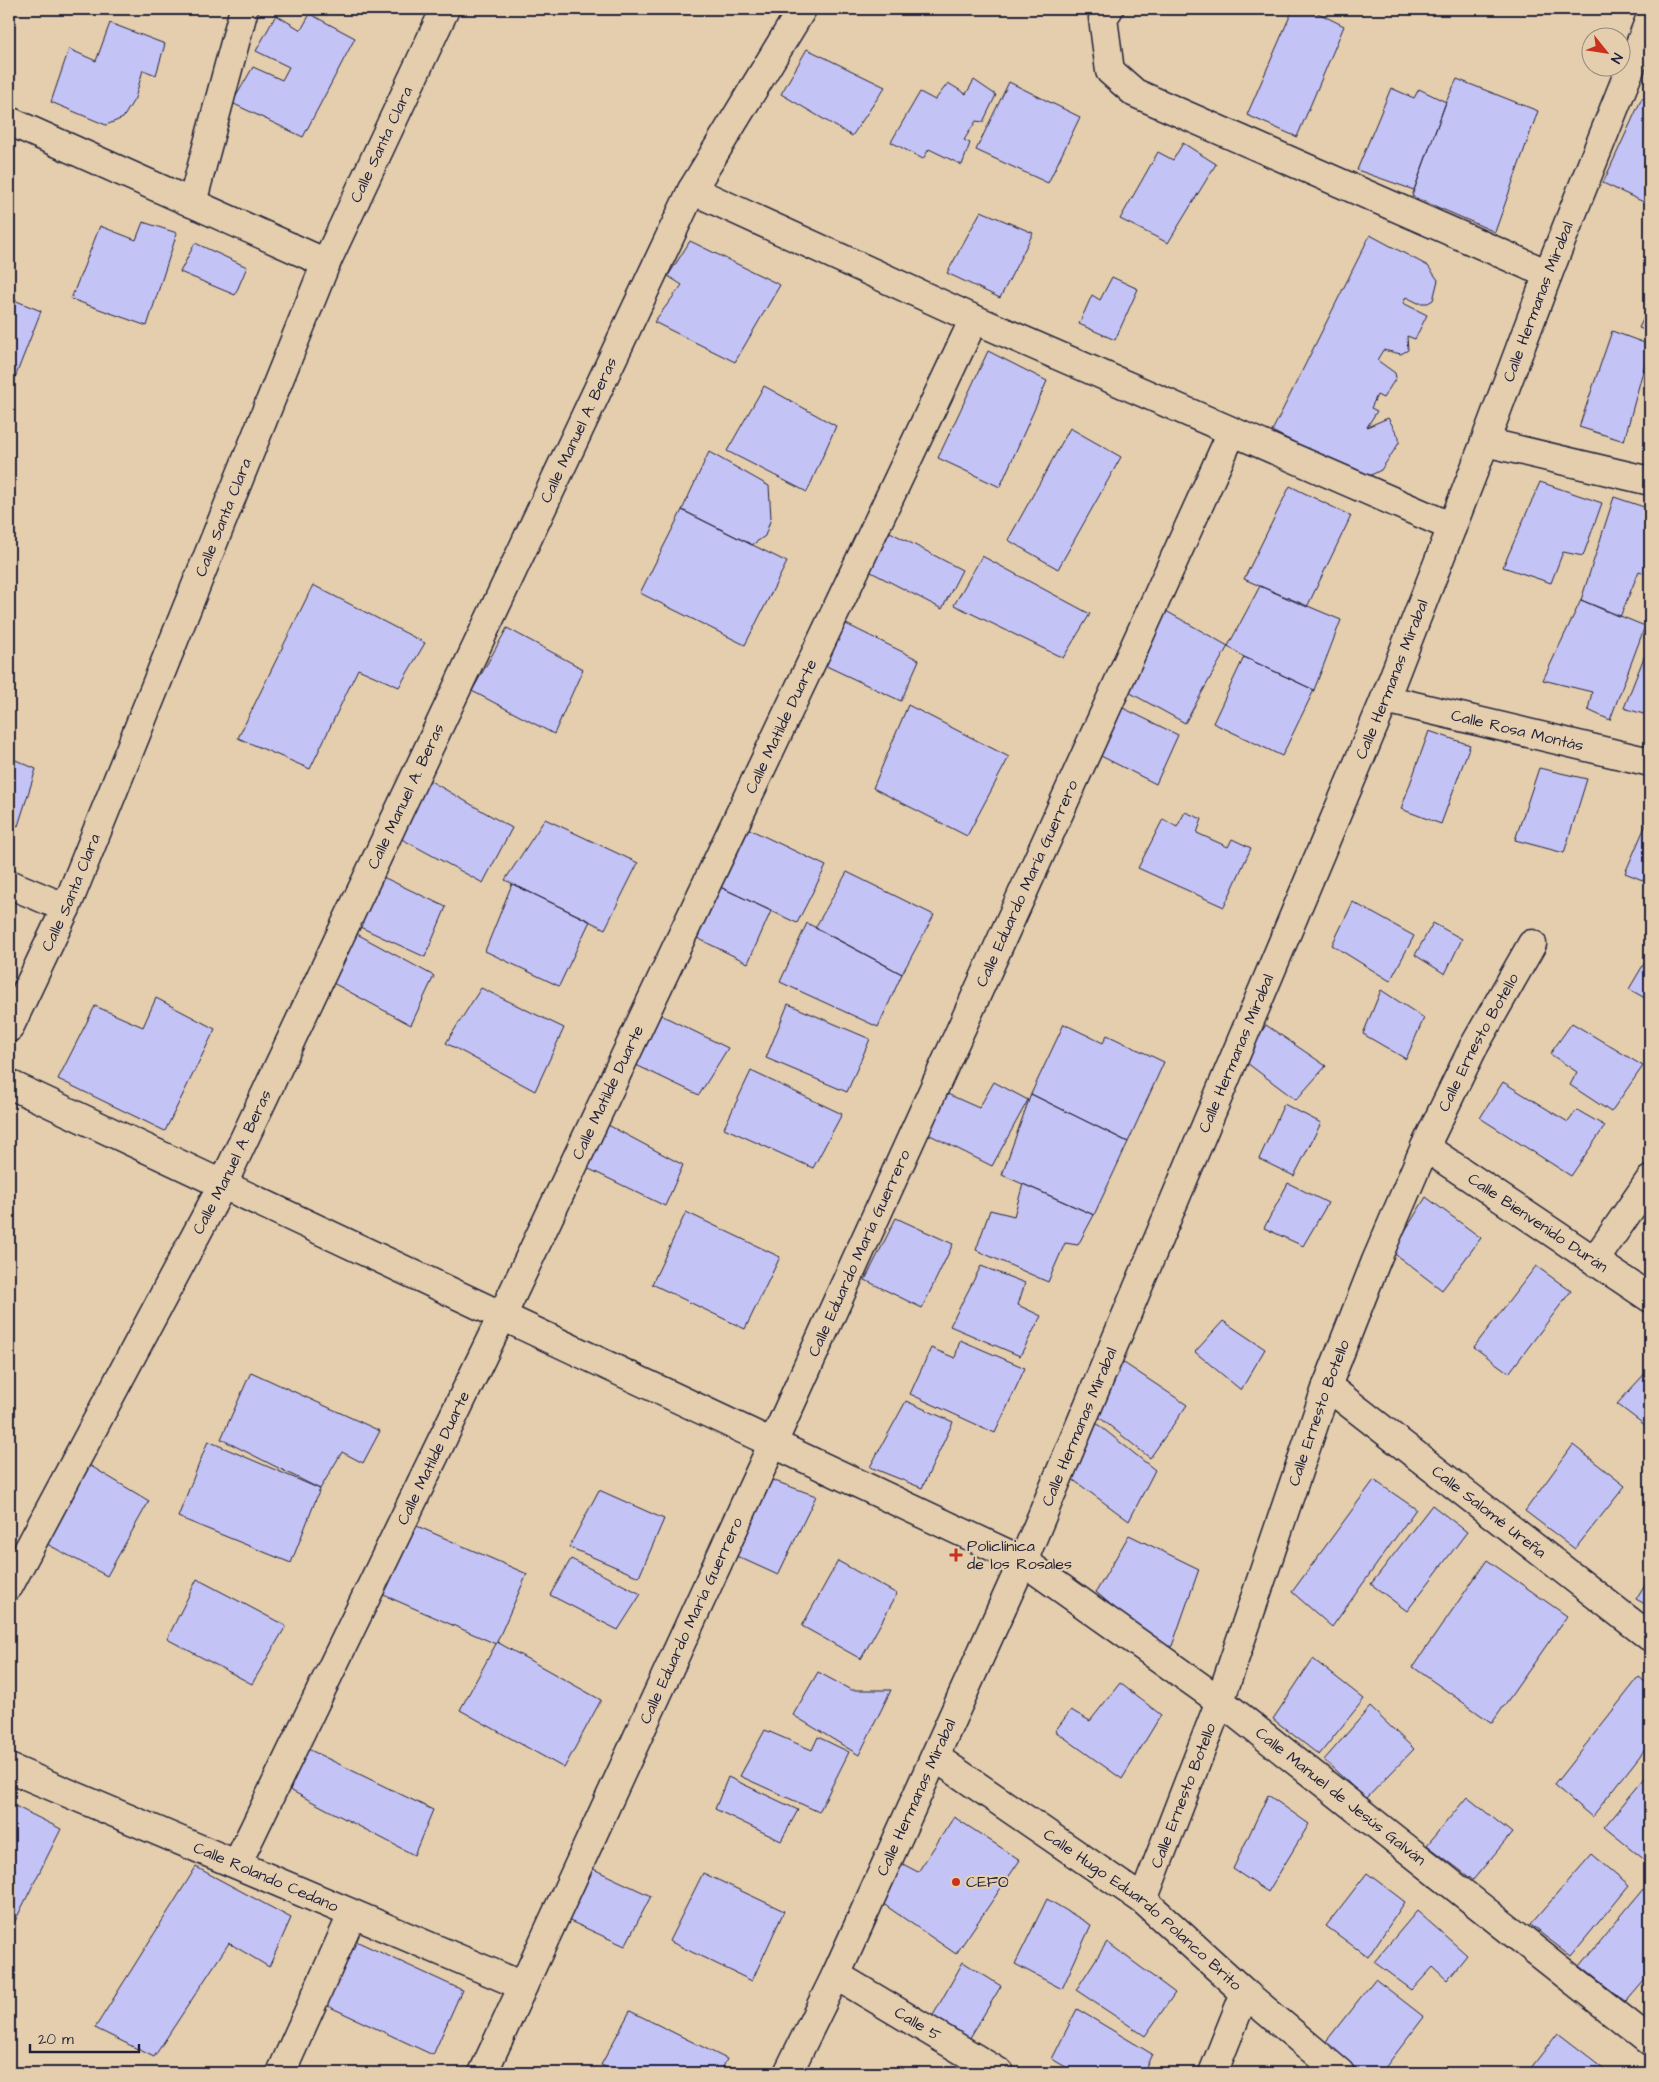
<svg xmlns="http://www.w3.org/2000/svg" width="1659" height="2082" viewBox="0 0 1659 2082" font-family="'Architects Daughter',sans-serif">
  <style>
    .building { fill: #c4c3f5; stroke: #22223b }
    .lines { fill: none; stroke-linecap: round; stroke-linejoin: round }
    .minor-casing { stroke: #22223b; stroke-width: 31 }
    .minor { stroke: #e4ceae; stroke-width: 28 }
    .poi-dot { fill: #c8321e; stroke: #e4ceae; stroke-width: 2 }
    .labels { text-anchor: middle; dominant-baseline: central; stroke-width: 4.5; stroke-linejoin: round; paint-order: stroke }
    .street-label { font-size: 16px; fill: #22223b; stroke: #e4ceae }
    .poi-label { font-size: 16px; fill: #22223b; stroke: #e4ceae; text-anchor: start }
  </style>
  <rect width="100%" height="100%" fill="#e4ceae"/>
  <filter id="ink" filterUnits="userSpaceOnUse"><feTurbulence type="fractalNoise" baseFrequency=".02" numOctaves="2"/><feDisplacementMap in="SourceGraphic" scale="10" xChannelSelector="R" yChannelSelector="G"/><feConvolveMatrix kernelMatrix="1 2 1 2 8 2 1 2 1" color-interpolation-filters="sRGB"/></filter>
  <g filter="url(#ink)">
    <!-- building -->
    <path class="building" d="M1293 9H1310L1344 26 1297 137 1247 115Z
      M310 14 355 38 303 137 232 103 253 67 282 80 289 67 256 51 276 15 301 30Z
      M110 23 165 44 156 75 143 70 135 98 123 118 106 125 51 102 69 49 96 61Z
      M807 49 885 87 852 136 781 94Z
      M1457 79 1538 111 1495 232 1412 196 1446 102Z
      M974 80 996 95 983 122 976 121 964 140 970 143 962 165 929 149 923 159 891 142 920 92 935 100 948 83 966 94Z
      M1009 82 1080 117 1048 183 976 150Z
      M1391 88 1414 98 1419 89 1446 102 1414 190 1357 170Z
      M1642 98 1650 102V205L1603 183Z
      M1183 143 1216 164 1168 243 1120 219 1158 152 1173 160Z
      M981 211 1033 233 1000 298 947 273Z
      M143 222 177 233 147 326 71 299 100 226 136 240Z
      M1370 235 1428 266 1438 280 1433 300 1428 303H1418L1406 297 1403 303 1427 315 1415 339 1407 336 1408 350 1401 354 1383 350 1377 360 1395 373 1396 378 1383 398 1377 395 1371 408 1377 411 1367 427 1388 418 1399 437V443L1381 470 1367 477 1360 476 1272 431Z
      M690 241 780 285 735 362 654 322 682 285 668 276Z
      M195 243 247 267 235 295 180 272Z
      M1112 277 1138 289 1115 340 1079 324 1092 295 1100 300Z
      M9 298 41 311 9 393Z
      M1650 305V332L1639 328Z
      M1612 331 1650 345 1624 441 1579 427Z
      M988 351 1047 381 1000 487 938 458Z
      M764 386 836 426 807 492 727 451Z
      M1070 428 1121 457 1058 569 1008 540Z
      M709 452 769 486 771 518 765 536 752 545 682 510Z
      M1540 482 1602 503 1583 556 1563 552 1551 583 1503 567Z
      M1290 486 1351 516 1307 607 1244 579Z
      M1614 497 1650 509V575L1639 571 1620 617 1581 600Z
      M682 510 787 562 745 645 640 593Z
      M890 532 962 570 942 609 869 571Z
      M982 556 1090 614 1063 658 954 605Z
      M313 585 425 643 399 687 358 669 310 769 238 738Z
      M1260 586 1341 620 1314 690 1244 657 1228 646Z
      M1581 600 1645 626 1610 720 1588 710 1592 692 1543 680Z
      M1166 611 1228 646 1185 723 1123 689Z
      M844 623 919 660 901 701 822 664Z
      M507 628 583 669 554 734 472 691Z
      M1650 642V716L1624 708Z
      M1244 657 1314 690 1282 756 1213 723Z
      M908 705 1009 757 967 836 873 788Z
      M1121 707 1178 735 1156 784 1099 755Z
      M1429 731 1470 745 1441 824 1401 809Z
      M9 757 36 769 18 826 9 821Z
      M1539 768 1587 779 1564 853 1515 840Z
      M427 779 512 828 483 883 398 837Z
      M1185 812 1202 819 1197 833 1228 847 1232 839 1251 848 1224 907 1138 868 1163 819 1177 827Z
      M1650 815V883L1625 873Z
      M545 819 638 863 605 929 505 880Z
      M747 828 826 866 797 923 718 886Z
      M847 872 934 915 902 974 815 928Z
      M383 877 446 907 425 957 360 927Z
      M512 884 590 921 559 986 485 951Z
      M718 886 771 911 748 963 697 938Z
      M1353 902 1414 936 1390 981 1332 945Z
      M807 923 902 974 878 1027 780 982Z
      M1433 923 1462 939 1445 974 1415 955Z
      M357 934 434 976 411 1025 333 983Z
      M1645 962 1650 965V1001L1629 989Z
      M481 988 564 1028 535 1091 446 1043Z
      M1381 990 1424 1018 1406 1059 1363 1034Z
      M156 998 215 1029 165 1131 58 1079 95 1006 143 1027Z
      M788 1004 870 1039 847 1092 766 1058Z
      M661 1015 728 1048 699 1095 634 1064Z
      M1572 1023 1643 1066 1611 1112 1570 1085 1577 1072 1550 1054Z
      M1064 1024 1103 1043 1107 1035 1164 1062 1128 1142 1031 1094Z
      M1266 1025 1326 1066 1296 1100 1243 1060Z
      M751 1071 842 1114 813 1168 724 1128Z
      M994 1082 1028 1100 992 1166 928 1134 943 1092 979 1108Z
      M1503 1082 1568 1122 1577 1110 1605 1126 1571 1176 1480 1118Z
      M1031 1094 1128 1142 1094 1215 1002 1175Z
      M1284 1104 1321 1123 1294 1176 1259 1159Z
      M608 1125 683 1165 665 1206 585 1167Z
      M1288 1183 1328 1203 1303 1246 1264 1228Z
      M1023 1184 1094 1215 1078 1245 1065 1243 1048 1282 976 1250 990 1210 1014 1216Z
      M1426 1197 1481 1238 1442 1290 1392 1252Z
      M686 1212 780 1257 745 1329 652 1284Z
      M896 1218 953 1244 922 1308 865 1280Z
      M981 1266 1025 1283 1018 1305 1041 1316 1020 1356 950 1326Z
      M1536 1266 1571 1291 1509 1373 1474 1347Z
      M1223 1321 1265 1349 1241 1390 1195 1352Z
      M960 1340 1025 1368 995 1433 910 1394 931 1348 955 1358Z
      M1121 1361 1187 1405 1150 1458 1094 1413Z
      M1650 1368V1429L1617 1404Z
      M251 1372 380 1431 363 1463 342 1452 320 1489 221 1439Z
      M906 1401 953 1422 922 1488 870 1467Z
      M1096 1423 1155 1470 1129 1521 1068 1476Z
      M208 1441 320 1489 291 1563 178 1517Z
      M1573 1445 1625 1486 1575 1549 1525 1511Z
      M89 1465 149 1501 107 1576 47 1544Z
      M772 1480 816 1496 778 1575 734 1555Z
      M1374 1480 1416 1509 1332 1627 1292 1592Z
      M599 1490 664 1519 639 1577 569 1547Z
      M1432 1505 1467 1532 1407 1611 1371 1584Z
      M410 1523 527 1574 496 1644 379 1593Z
      M1129 1535 1199 1569 1172 1646 1160 1647 1096 1592Z
      M571 1559 641 1594 618 1630 550 1595Z
      M1487 1560 1567 1616 1492 1723 1413 1667Z
      M838 1561 897 1594 861 1659 802 1626Z
      M1650 1576V1607L1636 1599Z
      M197 1579 286 1626 252 1684 167 1639Z
      M497 1642 601 1700 564 1768 460 1710Z
      M1313 1659 1364 1699 1319 1755 1273 1719Z
      M818 1672 851 1690H891L859 1755 793 1715Z
      M1639 1677 1650 1686V1743L1592 1817 1554 1785Z
      M1120 1683 1161 1715 1122 1779 1055 1731 1071 1710 1090 1721Z
      M1370 1707 1414 1749 1366 1799 1324 1760Z
      M765 1730 812 1750 818 1737 849 1752 819 1812 740 1776Z
      M306 1748 433 1810 414 1855 290 1790Z
      M1650 1772V1864L1604 1827Z
      M728 1777 798 1810 781 1841 715 1809Z
      M1268 1795 1309 1824 1268 1892 1233 1869Z
      M1467 1797 1512 1833 1473 1880 1427 1845Z
      M9 1803 61 1829 9 1933Z
      M954 1817 1020 1860 956 1954 876 1899 899 1862 918 1872Z
      M1592 1854 1629 1885 1571 1956 1530 1925Z
      M587 1866 651 1896 625 1946 561 1917Z
      M196 1867 291 1918 269 1967 229 1943 154 2057 95 2028Z
      M703 1873 784 1911 752 1981 669 1941Z
      M1367 1873 1405 1902 1368 1957 1326 1926Z
      M1643 1889 1650 1896V1974L1626 2002 1580 1966Z
      M1047 1899 1091 1925 1062 1989 1015 1964Z
      M1417 1911 1467 1955 1447 1980 1433 1967 1412 1990 1374 1962Z
      M345 1936 462 1990 433 2055 315 2000Z
      M1107 1942 1175 1993 1145 2036 1076 1990Z
      M963 1962 1001 1986 968 2041 931 2019Z
      M1375 1979 1424 2017 1381 2073H1361L1324 2044Z
      M1077 2009 1152 2054 1143 2073H1076L1052 2059Z
      M630 2011 727 2059 720 2073H618L601 2065Z
      M1558 2033 1610 2073H1527Z"/>
    <g class="lines">
      <!-- minor casing -->
      <g class="minor-casing">
        <g id="minor">
          <path d="M1109 9 1103 18 1110 71 1135 93 1548 274"/>
          <path d="M9 121 326 263"/>
          <path d="M692 190 974 319 1452 527"/>
          <path d="M192 203 244 9"/>
          <path d="M1485 442 1650 481"/>
          <path id="s1" d="M1385 699 1650 762"/>
          <path d="M9 884 66 908"/>
          <path id="s2" d="M9 1028 66 908 326 263 445 9"/>
          <path id="s3" d="M9 1084 1023 1561 1220 1701 1650 2041"/>
          <path id="s4" d="M1425 1147 1650 1298"/>
          <path d="M1595 1260 1650 1180"/>
          <path id="s5" d="M1327 1386 1650 1637"/>
          <path id="s6" d="M9 1586 222 1186 692 190 802 9"/>
          <path id="s7" d="M935 1757 1143 1900 1245 1993 1340 2073"/>
          <path id="s8" d="M9 1768 523 1986"/>
          <path id="s9" d="M237 1864 502 1316 974 319"/>
          <path id="s10" d="M1143 1900 1220 1701 1327 1386 1376 1261 1425 1147 1473 1048 1532 944"/>
          <path id="s11" d="M836 1975 1000 2073"/>
          <path d="M281 2073 352 1915"/>
          <path id="s12" d="M483 2073 773 1443 1232 432"/>
          <path id="s13" d="M788 2073 836 1975 1023 1561 1385 699 1485 442 1548 274 1650 19"/>
          <path d="M1213 2073 1245 1993"/>
        </g>
      </g>
      <!-- minor -->
      <use href="#minor" class="minor"/>
    </g>
  </g>
  <!-- markers -->
  <g class="poi-dot">
    <path d="M953.5 1547.5h5v5h5v5h-5v5h-5v-5h-5v-5h5z"/>
    <circle cx="956" cy="1882" r="5"/>
  </g>
  <g class="labels">
    <!-- street labels -->
    <g class="street-label">
      <text stroke="none"><textPath href="#s2" startOffset="959">Calle Santa Clara</textPath></text>
      <text stroke="none"><textPath href="#s13" startOffset="1924">Calle Hermanas Mirabal</textPath></text>
      <text stroke="none"><textPath href="#s6" startOffset="1289">Calle Manuel A. Beras</textPath></text>
      <text stroke="none"><textPath href="#s2" startOffset="554">Calle Santa Clara</textPath></text>
      <text stroke="none"><textPath href="#s13" startOffset="1519">Calle Hermanas Mirabal</textPath></text>
      <text stroke="none"><textPath href="#s9" startOffset="1261">Calle Matilde Duarte</textPath></text>
      <text stroke="none"><textPath href="#s1" startOffset="136">Calle Rosa Montás</textPath></text>
      <text stroke="none"><textPath href="#s6" startOffset="884">Calle Manuel A. Beras</textPath></text>
      <text stroke="none"><textPath href="#s12" startOffset="1308">Calle Eduardo María Guerrero</textPath></text>
      <text stroke="none"><textPath href="#s2" startOffset="149">Calle Santa Clara</textPath></text>
      <text stroke="none"><textPath href="#s10" startOffset="922">Calle Ernesto Botello</textPath></text>
      <text stroke="none"><textPath href="#s13" startOffset="1114">Calle Hermanas Mirabal</textPath></text>
      <text stroke="none"><textPath href="#s9" startOffset="856">Calle Matilde Duarte</textPath></text>
      <text stroke="none"><textPath href="#s6" startOffset="479">Calle Manuel A. Beras</textPath></text>
      <text stroke="none"><textPath href="#s4" startOffset="136">Calle Bienvenido Durán</textPath></text>
      <text stroke="none"><textPath href="#s12" startOffset="902">Calle Eduardo María Guerrero</textPath></text>
      <text stroke="none"><textPath href="#s10" startOffset="518">Calle Ernesto Botello</textPath></text>
      <text stroke="none"><textPath href="#s13" startOffset="709">Calle Hermanas Mirabal</textPath></text>
      <text stroke="none"><textPath href="#s9" startOffset="451">Calle Matilde Duarte</textPath></text>
      <text stroke="none"><textPath href="#s5" startOffset="205">Calle Salomé Ureña</textPath></text>
      <text stroke="none"><textPath href="#s12" startOffset="498">Calle Eduardo María Guerrero</textPath></text>
      <text stroke="none"><textPath href="#s10" startOffset="112">Calle Ernesto Botello</textPath></text>
      <text stroke="none"><textPath href="#s3" startOffset="1516">Calle Manuel de Jesús Galván</textPath></text>
      <text stroke="none"><textPath href="#s13" startOffset="304">Calle Hermanas Mirabal</textPath></text>
      <text stroke="none"><textPath href="#s8" startOffset="279">Calle Rolando Cedano</textPath></text>
      <text stroke="none"><textPath href="#s7" startOffset="258">Calle Hugo Eduardo Polanco Brito</textPath></text>
      <text stroke="none"><textPath href="#s11" startOffset="95">Calle 5</textPath></text>
    </g>
    <!-- poi labels -->
    <g class="poi-label">
      <text x="967" y="1546">Policlínica<tspan x="967" dy="18">de los Rosales</tspan></text>
      <text x="966" y="1882">CEFO</text>
    </g>
  </g>
  <!-- margin -->
  <rect width="1659" height="2082" fill="none" stroke="#e4ceae" stroke-width="30"/>
  <rect x="15" y="15" width="1629" height="2052" fill="none" stroke="#22223b" stroke-width="2" filter="url(#ink)"/>
  <!-- north arrow -->
  <g transform="translate(1606 52) rotate(120)"><circle r="24" fill="#e4ceae" stroke="#968980"/>
  <path d="M0-4L9 19L0 12L-9 19Z" fill="#c8321e"/>
  <text y="-8" font-size="14" font-weight="bold" text-anchor="middle" fill="#22223b">N</text>
  </g>
  <!-- scale -->
  <path d="M30 2044v8h109v-8" fill="none" stroke="#22223b" stroke-width="2.5"/>
  <text x="38" y="2044" font-size="15" fill="#22223b" stroke="#e4ceae" stroke-width="4" paint-order="stroke">20 m</text>
</svg>
